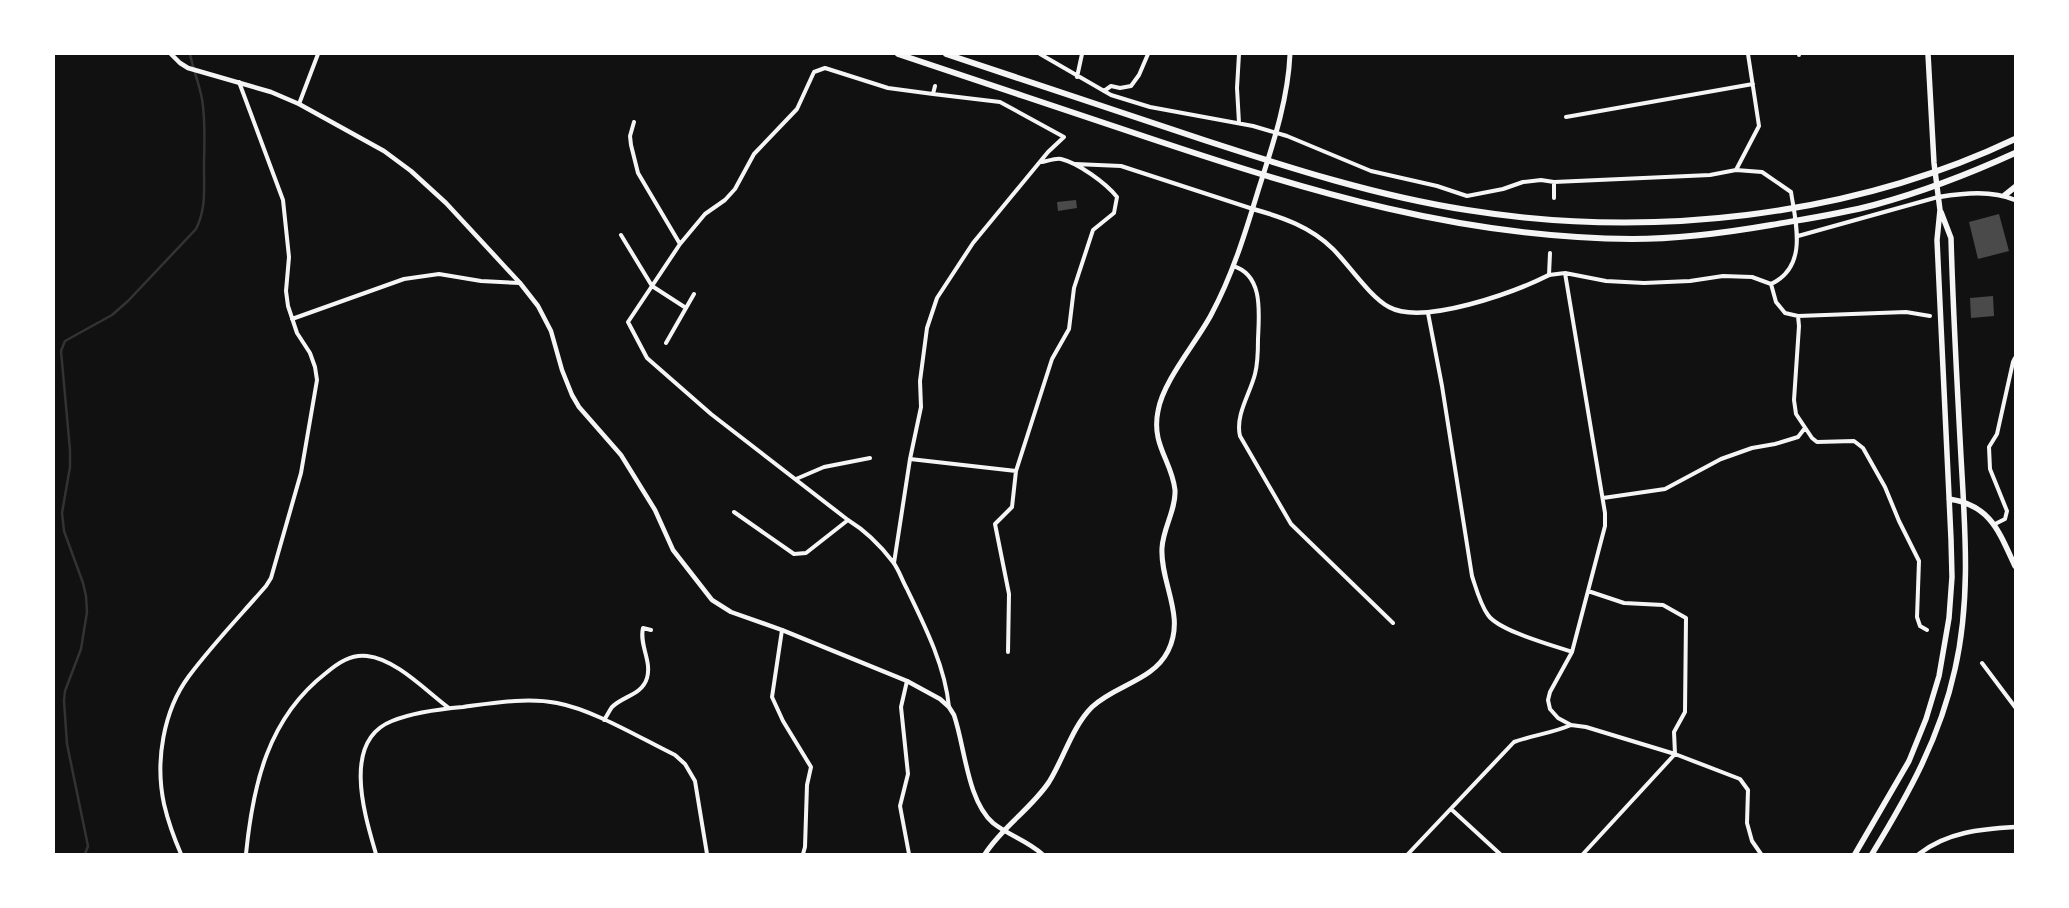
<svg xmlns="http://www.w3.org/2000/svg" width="2069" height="908" viewBox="0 0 2069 908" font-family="Arial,sans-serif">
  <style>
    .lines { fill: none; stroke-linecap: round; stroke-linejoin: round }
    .stream { stroke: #333; stroke-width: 2.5 }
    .building { fill: #4a4a4a }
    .minor { stroke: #f5f5f5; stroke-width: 4 }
    .tertiary { stroke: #f5f5f5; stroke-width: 4.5 }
    .secondary { stroke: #f5f5f5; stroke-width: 5 }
    .primary { stroke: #f5f5f5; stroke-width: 5.5 }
    .motorway { stroke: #f5f5f5; stroke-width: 6 }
  </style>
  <rect width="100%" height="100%" fill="#111"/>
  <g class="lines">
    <!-- stream -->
    <path class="stream" d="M85 854 88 846 67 744 64 701 65 691 81 649 87 612 86 596 83 583 64 531 62 513 70 467V450L61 351 65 341 112 315 128 301 196 229C206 209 204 190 204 168 204 145 206 122 202 99 199 83 193 69 190 54"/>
  </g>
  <!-- building -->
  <path class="building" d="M1076 200 1077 208 1058 211 1057 202Z
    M1999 214 2009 251 1978 259 1969 222Z
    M1993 296 1994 316 1971 318 1970 298Z"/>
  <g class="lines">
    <!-- minor -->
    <path class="minor" d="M1040 54 1111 95 1150 107 1253 126 1287 136 1371 171 1437 186 1467 196 1503 189 1523 182 1541 180 1554 182 1710 175 1736 170 1762 172 1791 192C1796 224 1808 267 1771 284L1752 277 1723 276 1690 281 1644 283 1606 281 1565 273 1549 275 1550 253
      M1799 54V55
      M1077 77 1082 54
      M1104 91 1111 86 1120 88 1131 86 1139 75 1148 54
      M933 94 888 88 825 68 814 72 797 109 754 154 735 189 725 200 705 214 680 244 628 322 647 358 711 414 848 520C866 531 880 545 893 562 899 570 902 580 907 589 925 626 945 666 949 707
      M299 104 318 54
      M1566 117 1753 84
      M634 122 630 136 631 145 638 173 680 244
      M1239 123 1237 88 1239 54
      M1075 164 1121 166 1253 209
      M1736 170 1759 126 1748 54
      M1554 198V182
      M621 235 652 286 686 308
      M1798 236 1938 197
      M1233 266C1264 275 1259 314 1258 339 1258 351 1258 363 1255 374 1250 394 1235 415 1240 436L1291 524 1393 623
      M1565 273 1605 513V526L1572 652 1550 692 1548 700 1550 709 1558 718 1571 725 1586 727 1675 754 1740 779 1748 790 1747 823 1752 841 1761 854
      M1771 284 1776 302 1785 313 1798 316 1906 312 1930 316
      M1428 313 1442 386 1472 576C1476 588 1480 604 1488 615 1499 631 1552 645 1572 652
      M1798 316 1799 326 1794 400 1796 414 1812 438 1817 442 1854 441 1863 448 1885 487 1899 521 1919 561 1917 617 1920 626 1927 630
      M292 319 404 279 439 274 481 281 520 283
      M666 343 694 294
      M910 459 1016 471
      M796 479 824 467 870 458
      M1603 498 1665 489 1721 459 1752 448 1775 444 1798 437 1805 428
      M734 512 794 554 806 553 848 520
      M1995 524 2005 519 2007 511 1990 469 1989 447 1997 434 2013 362 2015 358
      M894 563 910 459 921 407 920 381 927 328 937 298 973 243 1048 152 1064 137 1000 102 933 94 935 86
      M782 630 772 697 783 721 811 767 807 785 805 847 803 854
      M1008 652 1009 594 995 524 1012 507 1016 471 1052 359 1069 329 1074 288 1093 230 1114 213 1117 197C1106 183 1078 163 1061 159 1055 158 1048 161 1042 162
      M1982 663 2015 707
      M907 681 901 707 908 774 900 806 909 854
      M604 720C607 716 609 711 612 707 623 696 642 695 647 678 652 661 639 645 643 628L651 630
      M1451 809 1500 854
      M181 854C174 838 168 821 164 804 155 762 163 711 189 676 212 645 240 616 266 586L271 578 301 473 317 380 315 367 310 353 297 333 288 306 286 291 289 257 283 200 239 82
      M246 854C253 784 268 718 326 673 338 663 351 654 367 656 396 659 426 691 449 708
      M376 854C365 816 341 741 392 721 414 712 440 709 463 707 493 703 527 697 557 703 594 710 640 738 675 755L685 764 695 781 707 854
      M1408 854 1514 742C1533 735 1553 733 1571 725
      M1583 854 1675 754 1674 732 1685 712 1686 618 1663 605 1624 603 1588 591"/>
    <!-- tertiary -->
    <path class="tertiary" d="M171 54 180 63 188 68 271 92 299 104 384 151 411 171 446 203 520 283 538 306 551 331 562 370 572 395 579 407 621 455 655 510 673 550 712 600 731 612 782 630 907 681 940 699 949 707 954 715C965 747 967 800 993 823 1008 835 1028 841 1042 854
      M1939 197C1964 193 1992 190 2015 200
      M1253 209C1282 217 1311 227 1333 249 1349 265 1370 297 1389 307 1423 326 1515 292 1549 275
      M1919 854C1947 832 1981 829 2015 827"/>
    <!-- secondary -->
    <path class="secondary" d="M985 854C1002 827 1031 809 1049 782 1064 758 1072 727 1092 707 1115 685 1153 681 1168 651 1186 616 1160 583 1162 548 1163 528 1176 510 1175 490 1172 461 1151 445 1158 411 1163 381 1196 343 1211 315 1232 276 1245 234 1258 191 1272 147 1288 101 1290 54"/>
    <!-- primary -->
    <path class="primary" d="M1949 499C1991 505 1999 532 2015 566
      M1855 854 1909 761 1926 719 1939 676 1949 618 1952 577 1951 539 1937 240 1940 210 1934 163 1928 54
      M1872 854C1908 795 1940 738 1955 669 1971 599 1965 528 1961 457 1957 384 1953 311 1951 238L1941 212"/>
    <!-- motorway -->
    <path class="motorway" d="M898 54C983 82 1067 111 1152 139 1311 192 1462 238 1632 239 1679 239 1725 233 1771 225 1805 219 1840 214 1874 205 1922 192 1969 174 2015 153
      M946 54C1032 83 1118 111 1204 140 1290 168 1377 196 1467 210 1648 239 1849 218 2015 139
      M2005 195 2015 187"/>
  </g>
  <!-- border -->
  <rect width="2069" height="908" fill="none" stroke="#ffffff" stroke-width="110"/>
</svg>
